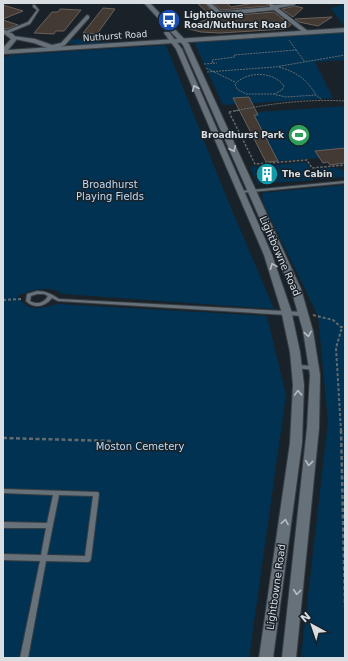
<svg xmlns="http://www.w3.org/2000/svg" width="348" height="661" viewBox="0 0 348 661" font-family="'DejaVu Sans',sans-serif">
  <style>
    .green { fill: #023251 }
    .building { fill: #433a34; stroke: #6b605a }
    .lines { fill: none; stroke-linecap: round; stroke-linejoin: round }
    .service-casing { stroke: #383e43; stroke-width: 2 }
    .minor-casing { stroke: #383e43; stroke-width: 2 }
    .tertiary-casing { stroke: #383e43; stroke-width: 2 }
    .secondary-casing { stroke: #383e43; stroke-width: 2 }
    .path-far3 { stroke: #646b70; stroke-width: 1; stroke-dasharray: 2 1; stroke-linecap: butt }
    .path-far2 { stroke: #646b70; stroke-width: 1.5; stroke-dasharray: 2.5 1.5; stroke-linecap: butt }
    .path-far1 { stroke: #646b70; stroke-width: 2; stroke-dasharray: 3 2; stroke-linecap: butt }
    .path { stroke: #646b70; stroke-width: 2.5; stroke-dasharray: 4 2.5; stroke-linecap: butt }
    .service { fill: #677179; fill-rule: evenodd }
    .minor { fill: #677179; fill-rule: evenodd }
    .tertiary { fill: #677179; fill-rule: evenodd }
    .secondary { fill: #677179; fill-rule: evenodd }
    .oneway { stroke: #b7bdc2 }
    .labels { text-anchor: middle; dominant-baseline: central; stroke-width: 3; stroke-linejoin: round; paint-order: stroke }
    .far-poi-label { font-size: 9px; font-weight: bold; fill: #d9dee2; stroke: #1a2229; text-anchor: start }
    .far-street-label { font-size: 9px; fill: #d9dee2; stroke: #1a2229 }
    .park-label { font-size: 10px; fill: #baddfa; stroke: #1a2229 }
    .street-label { font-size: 10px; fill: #d9dee2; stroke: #1a2229 }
  </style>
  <rect width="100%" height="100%" fill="#1a2229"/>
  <!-- green -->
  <path class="green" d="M345 4V27L331 8Z
    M345 32V60L315 62 333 98 223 105 194 42Z
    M74 39 114 43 82 45 69 43 71 40Z
    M166 45 226 196 274 309 63 294C49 284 32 290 17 296 31 314 38 308 58 304L267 316 286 395 249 658H3V58L11 55Z
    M345 106V163L330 165 328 162 323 163 320 158 276 161 264 158 242 115 251 111 259 112Z
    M304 162 307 163 315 177 313 180 258 184 250 167Z
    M335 168 345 171V177L321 179 315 169Z
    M345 185V658H301L328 421 318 316 263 203 262 193Z"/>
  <!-- building -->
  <path class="building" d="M197 3H204L215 14 226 16 274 12 291 25 285 29 220 33 201 32 185 28 212 17Z
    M213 3H227L231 7 254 3H267L268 6 221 10Z
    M3 5 23 11 3 19Z
    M295 6 303 8 293 17 282 9Z
    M103 8 115 9 97 34 83 33Z
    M60 9 81 10 64 31H56L54 34 34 33 52 12H58Z
    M332 17 318 26 299 22 295 19Z
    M3 20 18 25 7 29 3 28Z
    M249 97 258 115H254L278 161 266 162 233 98Z
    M345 148V163L330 165 328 162 323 163 315 151Z
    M272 169 276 178 262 179 258 170Z"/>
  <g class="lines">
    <!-- service casing -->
    <g class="service-casing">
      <path id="service" d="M33 5H35L39 10 30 24 8 33H6V31L28 22 37 10 33 7Z
        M345 181V183L240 193 238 192 240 191Z
        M37 291C46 291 52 294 59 299L303 312 305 314 303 316 58 301 52 298C45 307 34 309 26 301L27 294ZM37 294H44L48 296C44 303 37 305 30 301L31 296Z
        M297 365 314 366 317 368 314 370 295 368 294 367Z
        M3 489 96 492H98L99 494 91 559 90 561 88 562 46 561 28 658H20L40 561 3 560V554L41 555 46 528H3V522L47 523 53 495 3 493ZM59 495 93 496 85 556 47 555Z"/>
    </g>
    <!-- minor casing -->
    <g class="minor-casing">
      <path id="minor" d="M205 3H211L220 11H226L270 7 268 3 275 5 295 3V5L278 8 309 32 304 33 274 10 226 15 216 13Z
        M87 15 89 16V18L65 45 57 48V50H53L34 43 10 38 13 36 35 39 52 45 61 43Z"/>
    </g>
    <!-- tertiary casing -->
    <g class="tertiary-casing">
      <path id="tertiary" d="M345 28V32L3 54V48L11 39 3 33V29L13 34 17 39 8 50Z"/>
    </g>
    <!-- secondary casing -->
    <g class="secondary-casing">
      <path id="secondary" d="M144 3H150L189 44 301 289 313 331 320 375 319 428 296 658H282L307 428 310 375 303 331 291 289 183 45Z
        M165 32H169L182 49 272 255 291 310 300 352 304 385 302 443 273 658H259L290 443 293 385 290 352 281 310 264 255 176 49 164 33Z"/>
    </g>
    <!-- path-far3 -->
    <path class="path-far3" d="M296 50 305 62
      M213 63 212 60 235 57 234 55 296 50 289 40
      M204 64 217 63
      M279 67C296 72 307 79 316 95
      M206 68 235 82
      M207 72 275 67 345 55
      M274 94 282 90 284 86C274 71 247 71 235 84L237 89 246 94H273L286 97 316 95 322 100
      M235 111C272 103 308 99 345 101"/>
    <!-- path-far2 -->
    <path class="path-far2" d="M229 112 255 164 307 160 312 168 345 165
      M229 112 240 110"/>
    <!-- path-far1 -->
    <path class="path-far1" d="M3 300 23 299
      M313 315 333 320 341 327H345
      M341 431 336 348 342 327"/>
    <!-- path -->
    <path class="path" d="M341 430 345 607
      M3 438 112 441"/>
    <!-- service -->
    <use href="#service" class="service"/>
    <!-- minor -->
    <use href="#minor" class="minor"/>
    <!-- tertiary -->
    <use href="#tertiary" class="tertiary"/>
    <!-- secondary -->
    <use href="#secondary" class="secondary"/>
  </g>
  <!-- one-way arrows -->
  <defs><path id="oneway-chevron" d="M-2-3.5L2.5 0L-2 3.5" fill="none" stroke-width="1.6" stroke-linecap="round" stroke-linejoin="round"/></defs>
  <g class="oneway">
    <use href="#oneway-chevron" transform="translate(195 88) rotate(-113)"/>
    <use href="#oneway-chevron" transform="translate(233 149) rotate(65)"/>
    <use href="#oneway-chevron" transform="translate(273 266) rotate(-112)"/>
    <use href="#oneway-chevron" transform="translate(308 334) rotate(80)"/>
    <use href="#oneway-chevron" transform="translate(298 393) rotate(-92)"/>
    <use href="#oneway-chevron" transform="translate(309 463) rotate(96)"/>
    <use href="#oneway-chevron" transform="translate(285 522) rotate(-81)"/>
    <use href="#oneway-chevron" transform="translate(297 592) rotate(95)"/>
  </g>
  <!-- icons -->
  <defs>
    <g id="bus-disc" transform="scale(1.15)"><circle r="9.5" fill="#1a4fb4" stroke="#1a2229"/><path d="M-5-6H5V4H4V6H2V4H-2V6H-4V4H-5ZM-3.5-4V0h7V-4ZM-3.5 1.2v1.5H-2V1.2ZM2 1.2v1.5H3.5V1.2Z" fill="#fff"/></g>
    <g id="stadium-disc" transform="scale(1.15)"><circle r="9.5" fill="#2e9e5b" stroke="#1a2229"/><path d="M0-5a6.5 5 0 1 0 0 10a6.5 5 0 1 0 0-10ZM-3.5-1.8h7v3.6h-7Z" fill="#fff"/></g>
    <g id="building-disc" transform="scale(1.15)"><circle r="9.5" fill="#0f9aa8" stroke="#1a2229"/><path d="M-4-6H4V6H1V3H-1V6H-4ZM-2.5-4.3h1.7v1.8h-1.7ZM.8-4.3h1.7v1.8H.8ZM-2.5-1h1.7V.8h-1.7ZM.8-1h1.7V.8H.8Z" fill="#fff"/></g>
  </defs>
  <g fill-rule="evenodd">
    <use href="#bus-disc" x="169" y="20"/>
    <use href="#stadium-disc" x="299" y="135"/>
    <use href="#building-disc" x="267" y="174"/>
  </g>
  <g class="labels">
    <!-- far-poi labels -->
    <g class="far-poi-label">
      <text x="184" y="15">Lightbowne<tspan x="184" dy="10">Road/Nuthurst Road</tspan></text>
      <text x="284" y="135" text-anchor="end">Broadhurst Park</text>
      <text x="282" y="174">The Cabin</text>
    </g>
    <!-- far-street labels -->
    <g class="far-street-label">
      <text transform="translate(115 36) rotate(-4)">Nuthurst Road</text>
    </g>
    <!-- park labels -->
    <g class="park-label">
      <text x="110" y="184">Broadhurst<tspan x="110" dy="12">Playing Fields</tspan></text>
      <text x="140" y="446">Moston Cemetery</text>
    </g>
    <!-- street labels -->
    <g class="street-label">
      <text transform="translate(280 256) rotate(66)">Lightbowne Road</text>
      <text transform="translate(276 587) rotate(-82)">Lightbowne Road</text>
    </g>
  </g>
  <!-- border -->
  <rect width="348" height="661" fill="none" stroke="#d9dee2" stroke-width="8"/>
  <!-- north arrow -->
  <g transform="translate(312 625) rotate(320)" stroke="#1a2229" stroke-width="3" paint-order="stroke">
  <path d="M0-3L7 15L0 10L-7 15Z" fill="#d9dee2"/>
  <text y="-6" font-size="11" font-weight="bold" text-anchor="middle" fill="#d9dee2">N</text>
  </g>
</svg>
